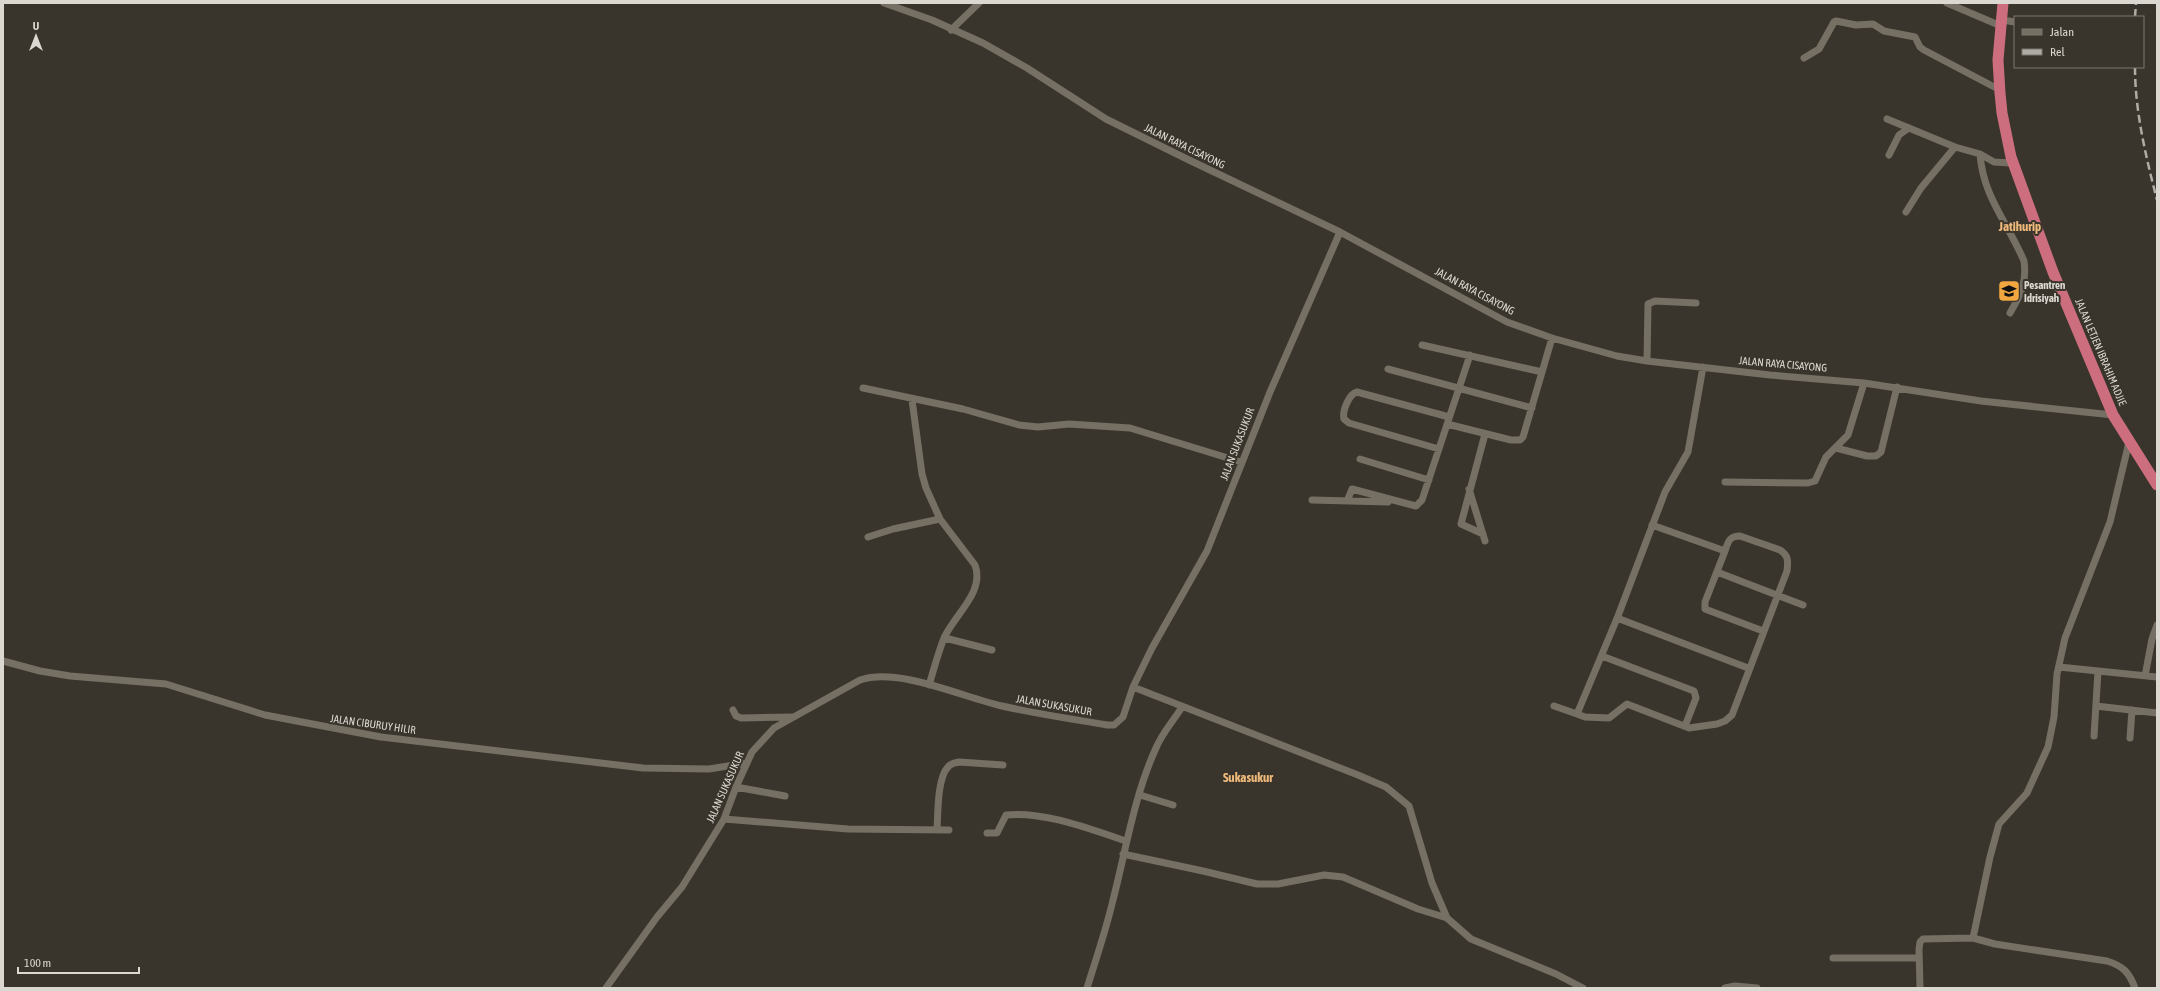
<svg xmlns="http://www.w3.org/2000/svg" width="2160" height="991" viewBox="0 0 2160 991" font-family="'Asap Condensed',sans-serif">
  <style>
    .lines { fill: none; stroke-linecap: round; stroke-linejoin: round }
    .minor { stroke: #756f64; stroke-width: 7 }
    .trunk { stroke: #cd6e7e; stroke-width: 11 }
    .rail { stroke: #afaca5; stroke-width: 2.5; stroke-dasharray: 8 4; stroke-linecap: butt }
    .labels { text-anchor: middle; dominant-baseline: central; stroke-width: 4; stroke-linejoin: round; paint-order: stroke }
    .street-label { font-size: 11px; fill: #dbd8d2; stroke: #3a352c }
    .poi-label { font-size: 11px; font-weight: bold; fill: #dbd8d2; stroke: #3a352c; text-anchor: start }
    .quarter-label { font-size: 13px; font-weight: bold; fill: #eeb97b; stroke: #3a352c }
  </style>
  <rect width="100%" height="100%" fill="#3a352c"/>
  <g class="lines">
    <!-- minor -->
    <path class="minor" d="M884 3 932 20 983 43 1027 68 1106 119 1189 160 1340 232 1507 322 1552 338 1617 356 1647 361 1770 375 1864 383 1981 401 2113 415
      M1947 3 2001 26
      M2002 20 2015 22
      M951 30 979 3
      M1804 58 1819 49 1834 22 1836 21 1856 25 1873 24 1884 31 1915 37 1920 47 1924 50 2000 90
      M1887 119 1955 147 1980 154 1994 162 2010 163 2014 167
      M1980 154C1983 197 2008 223 2024 261 2027 283 2021 294 2010 313
      M1889 155 1899 135 1909 128
      M1906 212 1921 188 1955 147
      M1422 345 1542 372
      M1647 361 1648 304 1655 301 1696 303
      M1703 367 1688 452 1665 492 1618 616 1577 714 1585 717 1609 718 1627 704 1689 728 1717 724 1725 721 1732 715 1787 571C1788 561 1789 556 1780 550L1740 536C1729 536 1728 542 1725 551
      M1388 369 1532 408
      M863 388 963 409 1019 425 1038 427 1069 424 1130 428 1241 462
      M912 400 922 474 926 488 940 519 975 565C985 592 955 614 944 638 938 653 934 669 929 685
      M1447 424 1511 440H1520L1523 437 1552 338
      M1836 448 1867 456H1876L1881 452 1897 387
      M1439 449 1349 423 1344 419C1342 411 1349 394 1357 392L1449 417
      M1360 459 1429 480
      M1725 482 1808 483 1815 481 1826 457 1848 435 1864 383
      M1469 489 1485 541
      M1312 500 1388 502
      M1347 501 1352 489 1412 505 1416 506 1422 500 1470 355
      M1652 525 1725 551 1705 602V609L1763 631
      M1483 534 1461 524 1485 434
      M868 537 893 529 940 519
      M1717 572 1803 605
      M1617 618 1748 668
      M945 638 992 650
      M1602 656 1694 691 1696 698 1685 726
      M3 661 40 671 70 676 166 684 265 715 381 737 643 768 709 769 747 763
      M2059 667 2157 677
      M2145 676 2152 639 2157 625
      M1133 687 1358 775 1386 787 1409 806 1432 883 1447 918 1471 939 1556 974 1583 988
      M1554 706 1577 714
      M2096 706 2157 713
      M733 710 736 716 741 718 792 717
      M2094 736 2098 671
      M2130 738 2132 710
      M736 787 785 796
      M1140 795 1173 805
      M724 819 848 829 949 830
      M937 830C938 815 937 778 948 767 951 763 955 763 959 762L1003 765
      M987 833H997L1006 815C1044 811 1090 829 1126 841
      M1123 854 1203 871 1257 884H1278L1324 875 1343 877 1418 909 1447 918
      M1973 938 1995 944 2107 961C2123 966 2129 972 2135 988
      M1833 958H1919
      M606 988 657 917 682 887 724 819 736 787 752 752 774 728 860 680C899 667 962 697 1002 706 1037 714 1072 719 1107 725H1114L1123 717 1133 687 1152 648 1207 551 1270 392 1340 232
      M1087 988C1096 959 1106 930 1113 900 1126 850 1134 796 1156 748 1162 733 1174 720 1182 707
      M1725 988 1735 986 1757 988
      M1920 988 1919 949 1920 942 1923 939 1973 938 1990 857 1999 824 2027 793 2048 747 2054 717 2057 674 2065 638 2110 522 2129 442"/>
    <!-- trunk -->
    <path class="trunk" d="M2003 3 1998 60 2000 93 2002 113 2011 157 2053 272 2113 415 2157 485"/>
    <!-- rail -->
    <path class="rail" d="M2135 17 2136 3
      M2135 67C2135 112 2146 157 2157 200"/>
  </g>
  <!-- icons -->
  <defs>
    <g id="school-square" transform="scale(1.15)"><rect x="-9" y="-9" width="18" height="18" rx="4" fill="#f1a640" stroke="#3a352c"/><path d="M0-5L7-2L0 1L-7-2ZM-4 1L0 2.5L4 1V4Q0 6-4 4Z" fill="#111"/></g>
  </defs>
  <g fill-rule="evenodd">
    <use href="#school-square" x="2009" y="291"/>
  </g>
  <g class="labels">
    <!-- street labels -->
    <g class="street-label">
      <text transform="translate(1185 146) rotate(26)">JALAN RAYA CISAYONG</text>
      <text transform="translate(1475 291) rotate(28)">JALAN RAYA CISAYONG</text>
      <text transform="translate(2101 352) rotate(67)">JALAN LETJEN IBRAHIM ADJIE</text>
      <text transform="translate(1783 364) rotate(5)">JALAN RAYA CISAYONG</text>
      <text transform="translate(1237 444) rotate(-69)">JALAN SUKASUKUR</text>
      <text transform="translate(1054 705) rotate(10)">JALAN SUKASUKUR</text>
      <text transform="translate(373 724) rotate(8)">JALAN CIBURUY HILIR</text>
      <text transform="translate(725 787) rotate(-66)">JALAN SUKASUKUR</text>
    </g>
    <!-- poi labels -->
    <g class="poi-label">
      <text x="2024" y="285">Pesantren<tspan x="2024" dy="13">Idrisiyah</tspan></text>
    </g>
    <!-- quarter labels -->
    <g class="quarter-label">
      <text x="2020" y="226">Jatihurip</text>
      <text x="1248" y="777">Sukasukur</text>
    </g>
  </g>
  <!-- border -->
  <rect width="2160" height="991" fill="none" stroke="#dbd8d2" stroke-width="8"/>
  <!-- legend -->
  <rect x="2014" y="16" width="130" height="52" fill="#3a352c" stroke="#7a766e"/>
  <rect x="2022" y="29" width="20" height="6" fill="#756f64" stroke="#7a766e"/>
  <text x="2050" y="36" font-size="12" fill="#dbd8d2">Jalan</text>
  <rect x="2022" y="49" width="20" height="6" fill="#afaca5" stroke="#7a766e"/>
  <text x="2050" y="56" font-size="12" fill="#dbd8d2">Rel</text>
  <!-- north arrow -->
  <g transform="translate(36 36)" stroke="#3a352c" stroke-width="3" paint-order="stroke">
  <path d="M0-3L7 15L0 10L-7 15Z" fill="#dbd8d2"/>
  <text y="-6" font-size="11" font-weight="bold" text-anchor="middle" fill="#dbd8d2">U</text>
  </g>
  <!-- scale -->
  <path d="M18 967v6h121v-6" fill="none" stroke="#dbd8d2" stroke-width="2"/>
  <text x="24" y="967" font-size="12" fill="#dbd8d2" stroke="#3a352c" stroke-width="3" paint-order="stroke">100 m</text>
</svg>
